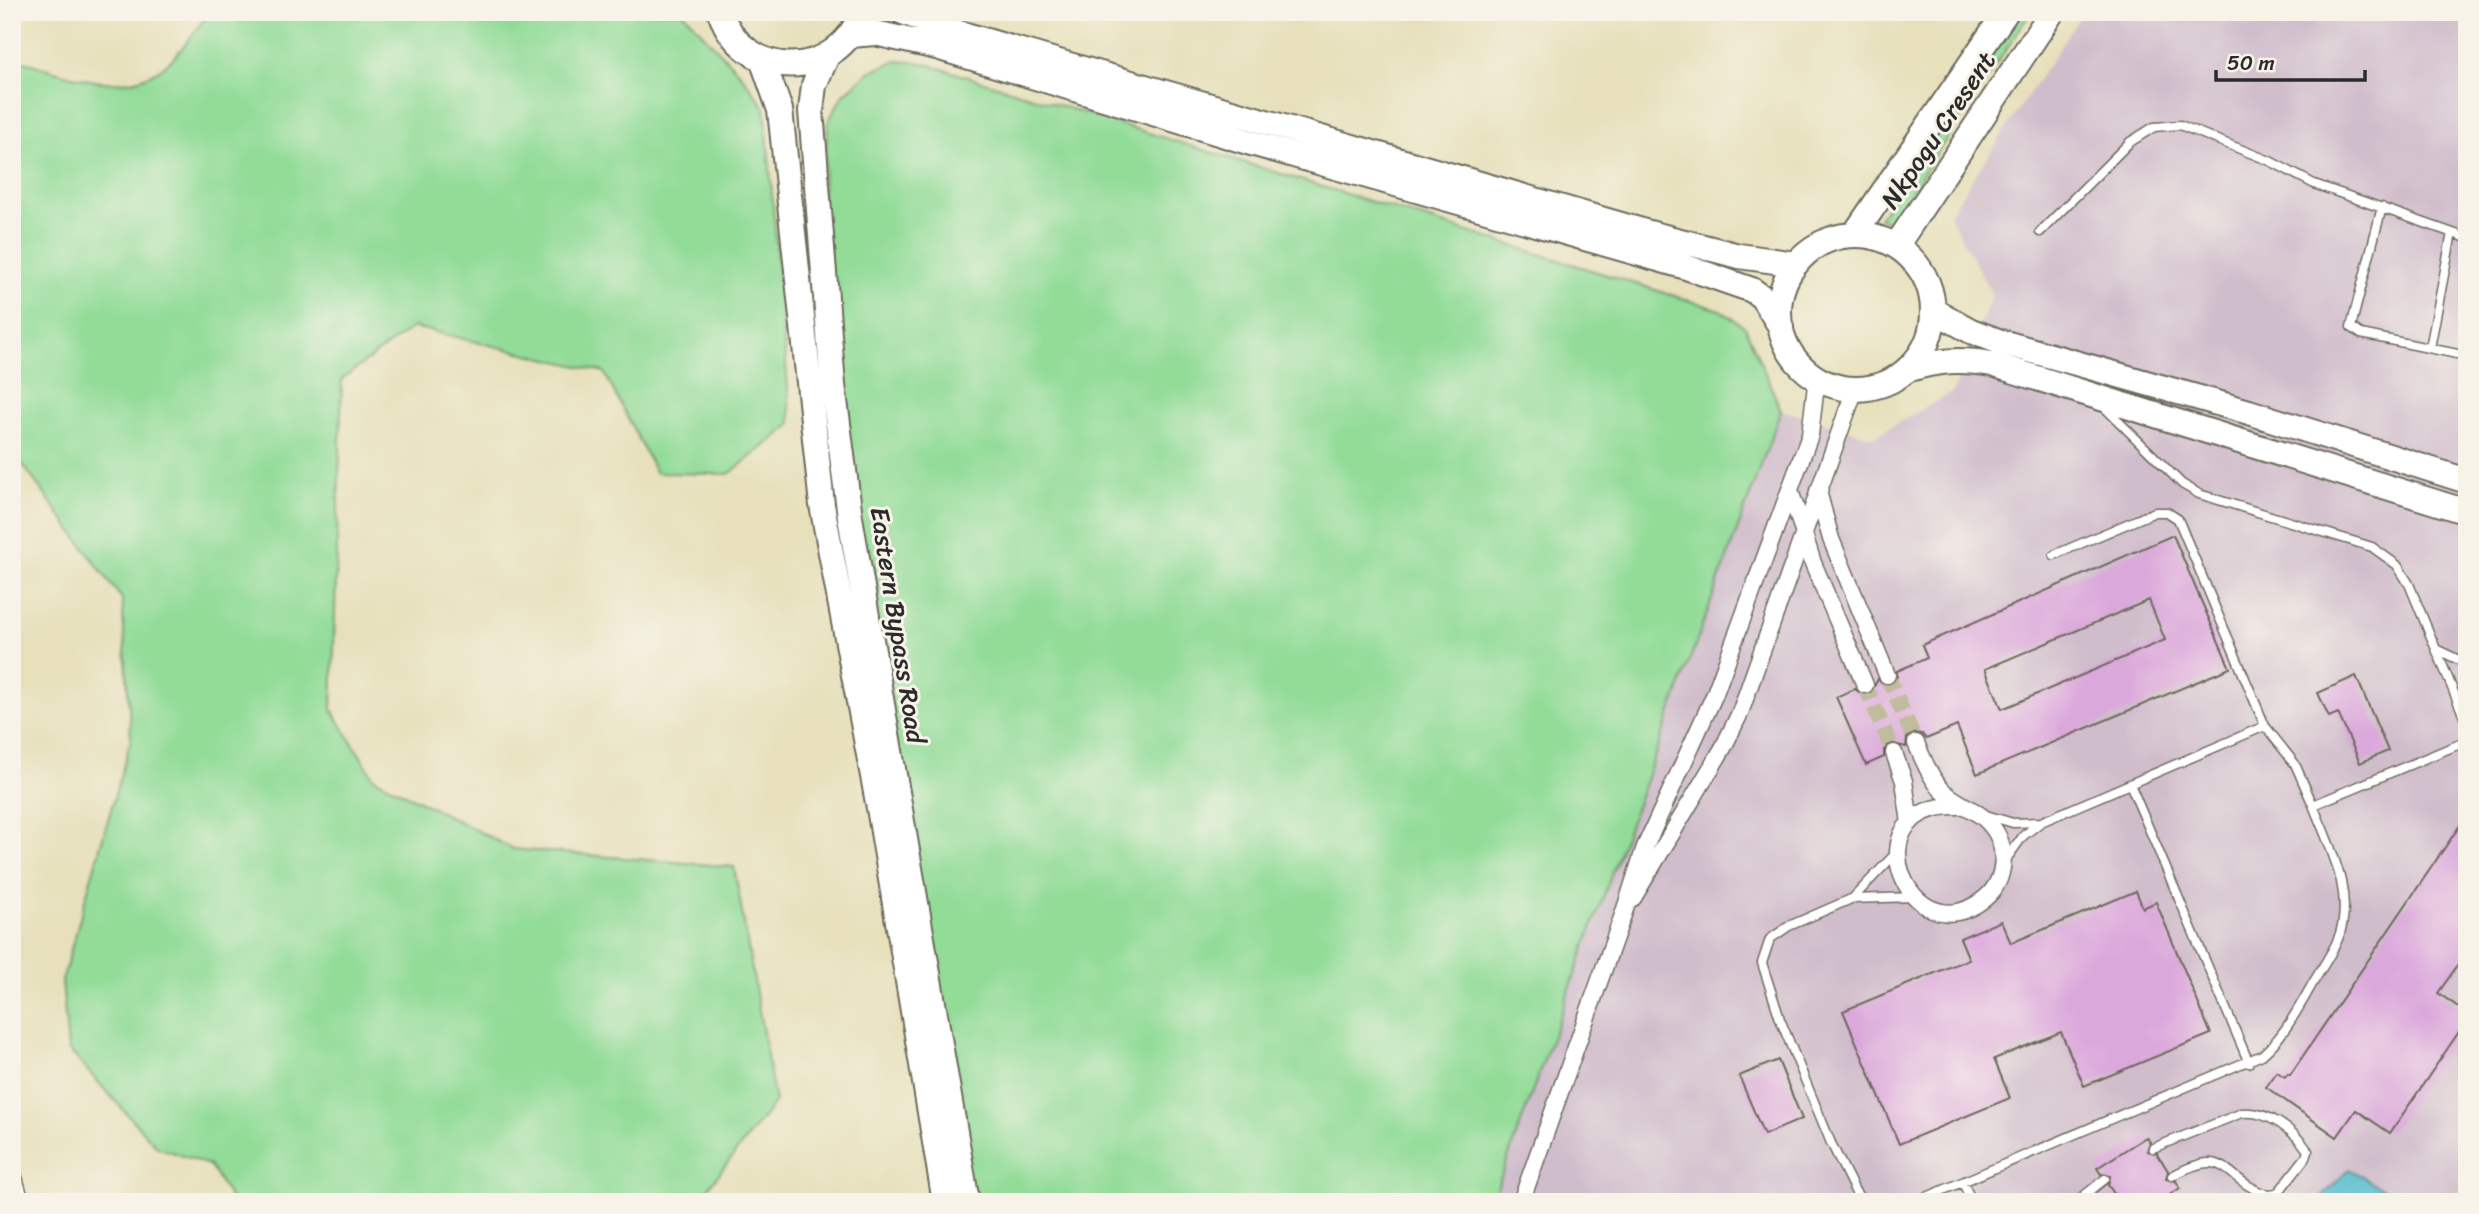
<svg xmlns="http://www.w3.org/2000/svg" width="2479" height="1214" viewBox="0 0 2479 1214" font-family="Sriracha,sans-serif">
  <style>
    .industrial { fill: #d0bdcc }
    .green { fill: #92dc98; stroke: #5e8462; stroke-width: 2 }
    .water { fill: #52bdce; stroke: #3e747c; stroke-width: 2 }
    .building { fill: #dba8db; fill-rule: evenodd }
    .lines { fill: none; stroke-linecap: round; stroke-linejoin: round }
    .street-tunnel { stroke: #c1bc9e; stroke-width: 16; stroke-dasharray: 16 8; stroke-linecap: butt }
    .lane-casing { stroke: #6d6a5d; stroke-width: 11 }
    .street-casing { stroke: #6d6a5d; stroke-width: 19 }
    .primary-casing { stroke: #6d6a5d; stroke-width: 28 }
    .lane { stroke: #fff; stroke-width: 8 }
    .street { stroke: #fff; stroke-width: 16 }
    .primary { stroke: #fff; stroke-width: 24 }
    .labels { text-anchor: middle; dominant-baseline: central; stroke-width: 6; stroke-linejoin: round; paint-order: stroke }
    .street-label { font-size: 26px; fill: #2b2b2b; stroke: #f7f3e8 }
  </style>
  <rect width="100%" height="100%" fill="#f7f3e8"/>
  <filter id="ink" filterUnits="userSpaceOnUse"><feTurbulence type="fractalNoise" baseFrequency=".0143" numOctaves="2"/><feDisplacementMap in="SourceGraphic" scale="14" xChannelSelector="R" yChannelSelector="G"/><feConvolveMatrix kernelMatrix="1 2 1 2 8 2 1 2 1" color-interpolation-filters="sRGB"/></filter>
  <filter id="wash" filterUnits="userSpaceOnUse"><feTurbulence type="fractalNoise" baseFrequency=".00686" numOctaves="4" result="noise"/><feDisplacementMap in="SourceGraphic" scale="28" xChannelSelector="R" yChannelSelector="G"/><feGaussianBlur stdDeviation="1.57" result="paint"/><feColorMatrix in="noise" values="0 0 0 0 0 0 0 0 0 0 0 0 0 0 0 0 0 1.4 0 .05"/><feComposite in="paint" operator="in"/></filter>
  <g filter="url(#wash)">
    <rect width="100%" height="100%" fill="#e7e0bb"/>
    <!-- industrial -->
    <path class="industrial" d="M2083 12H2467V1202H2406L2349 1170 2317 1202H1492L1781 410 1873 437 1953 392 1992 295 1949 215Z"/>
    <!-- green -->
    <path class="green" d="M210 12H683L742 76 765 108 791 425 729 474 656 473 604 372 413 327 342 379 332 710 374 778 513 849 734 867 775 1102 697 1202H233L209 1165 157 1147 68 1049 62 981 131 739 122 599 12 450V58C63 72 125 103 169 62 185 48 197 28 210 12Z
      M2021 12H2031L1904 203 1897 225 1879 218Z
      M896 61 923 63 1720 310 1745 327 1781 410 1492 1202H970L869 634 822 202 828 122 843 95 869 72Z"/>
    <!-- water -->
    <path class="water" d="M2349 1169 2406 1202H2317Z"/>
    <g id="blocks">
      <!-- building -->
      <path class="building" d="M2173 535 2230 668 1977 774 1957 726 1926 739 1922 734 1912 733 1907 737 1906 747 1890 743 1884 750V757L1866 765 1836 697 1855 689 1863 695 1870 694 1878 679 1885 685 1892 684 1897 677V671L1927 658 1922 645ZM2149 600 2165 640 2002 709 1985 669Z
        M2356 676 2388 751 2360 763 2338 713 2329 717 2318 693Z
        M2467 815V952L2438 993 2467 1013V1020L2390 1133 2356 1110 2337 1137 2266 1087 2277 1072 2285 1077 2288 1074 2290 1075Z
        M2136 891 2143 908 2156 902 2211 1034 2084 1086 2061 1032 1994 1059 2010 1098 1899 1144 1843 1011 1969 959 1960 938 2001 921 2011 943Z
        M1778 1060 1802 1119 1764 1135 1739 1076Z
        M2146 1137 2150 1142 2147 1151 2157 1153 2168 1171 2166 1179 2176 1181 2180 1188 2159 1202H2120L2108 1185 2110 1176 2101 1174 2097 1168Z"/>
    </g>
  </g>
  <g filter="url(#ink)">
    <use href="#blocks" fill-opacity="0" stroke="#6d6a5d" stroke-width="2"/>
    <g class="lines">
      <!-- street-tunnel -->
      <path class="street-tunnel" d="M1887 675 1916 743
        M1865 685 1894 753"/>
      <!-- lane casing -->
      <g class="lane-casing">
        <path id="lane" d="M2382 207 2351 327 2361 334 2467 356
          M2040 232 2130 142 2154 127 2180 125 2270 161 2314 184 2467 238
          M2430 348 2452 233
          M2103 406 2182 484 2199 494 2372 547 2397 565 2409 584 2467 724
          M2054 555 2155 512H2167L2178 519 2265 726 2295 764 2313 805
          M2436 649 2467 664
          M2130 784 2249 1063
          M1986 815 2013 823 2041 822
          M2005 861 2023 836 2041 822 2265 726
          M1853 898 1897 852
          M2153 1148 2242 1113C2267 1110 2294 1130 2308 1151L2306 1157 2277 1194 2268 1195C2221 1179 2230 1144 2172 1176
          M1962 1182 1973 1202
          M1863 1202 1855 1191 1831 1143 1780 1019 1762 963 1770 939 1789 926 1851 899 1915 897
          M1915 1202 2262 1055C2283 1037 2295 1014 2309 990 2318 973 2331 956 2338 939 2356 894 2329 846 2313 805L2467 741
          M2076 1202 2105 1179"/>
      </g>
      <!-- street casing -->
      <g class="street-casing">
        <path id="street" d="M1790 490 1813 563 1865 685
          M1818 491 1831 539 1887 675
          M1916 743C1923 759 1930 777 1942 790 1957 805 1977 809 1989 823 2009 844 2007 881 1984 899 1909 959 1847 803 1960 806
          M1894 753 1904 781 1910 823
          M1633 898 1723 748 1740 713 1855 389
          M12 1171 21 1202
          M1521 1202 1624 912 1645 847 1714 696 1810 435 1817 377"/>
      </g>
      <!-- primary casing -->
      <g class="primary-casing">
        <path id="primary" d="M720 12C745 82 837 82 862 12
          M903 12 959 33 1642 231 1739 256 1796 264
          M851 35 875 33 937 47 1248 142 1683 266 1752 290 1762 297 1781 327
          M827 56 814 85 811 111 833 385 850 517 967 1202
          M762 59 780 110 822 505 879 808 945 1202
          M1854 235 2006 12
          M1779 312a77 77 0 1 1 154 0a77 77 0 1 1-154 0Z
          M1896 246 2052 12
          M1933 310 1971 331 1998 341 2249 412 2467 481
          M1907 370C1938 360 1960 359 1992 364L2467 512"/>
      </g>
      <!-- lane -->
      <use href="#lane" class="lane"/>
      <!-- street -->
      <use href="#street" class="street"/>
      <!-- primary -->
      <use href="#primary" class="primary"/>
    </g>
  </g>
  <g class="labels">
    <!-- street labels -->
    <g class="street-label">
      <text transform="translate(1938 130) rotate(-56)">Nkpogu Cresent</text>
      <text transform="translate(898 625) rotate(81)">Eastern Bypass Road</text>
    </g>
  </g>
  <!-- margin -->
  <rect width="2479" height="1214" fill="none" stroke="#f7f3e8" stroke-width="42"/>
  <!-- scale -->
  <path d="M2216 70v10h149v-10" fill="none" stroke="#2b2b2b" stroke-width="3.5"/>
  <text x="2227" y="70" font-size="21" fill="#2b2b2b" stroke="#f7f3e8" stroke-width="5" paint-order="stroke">50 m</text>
</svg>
